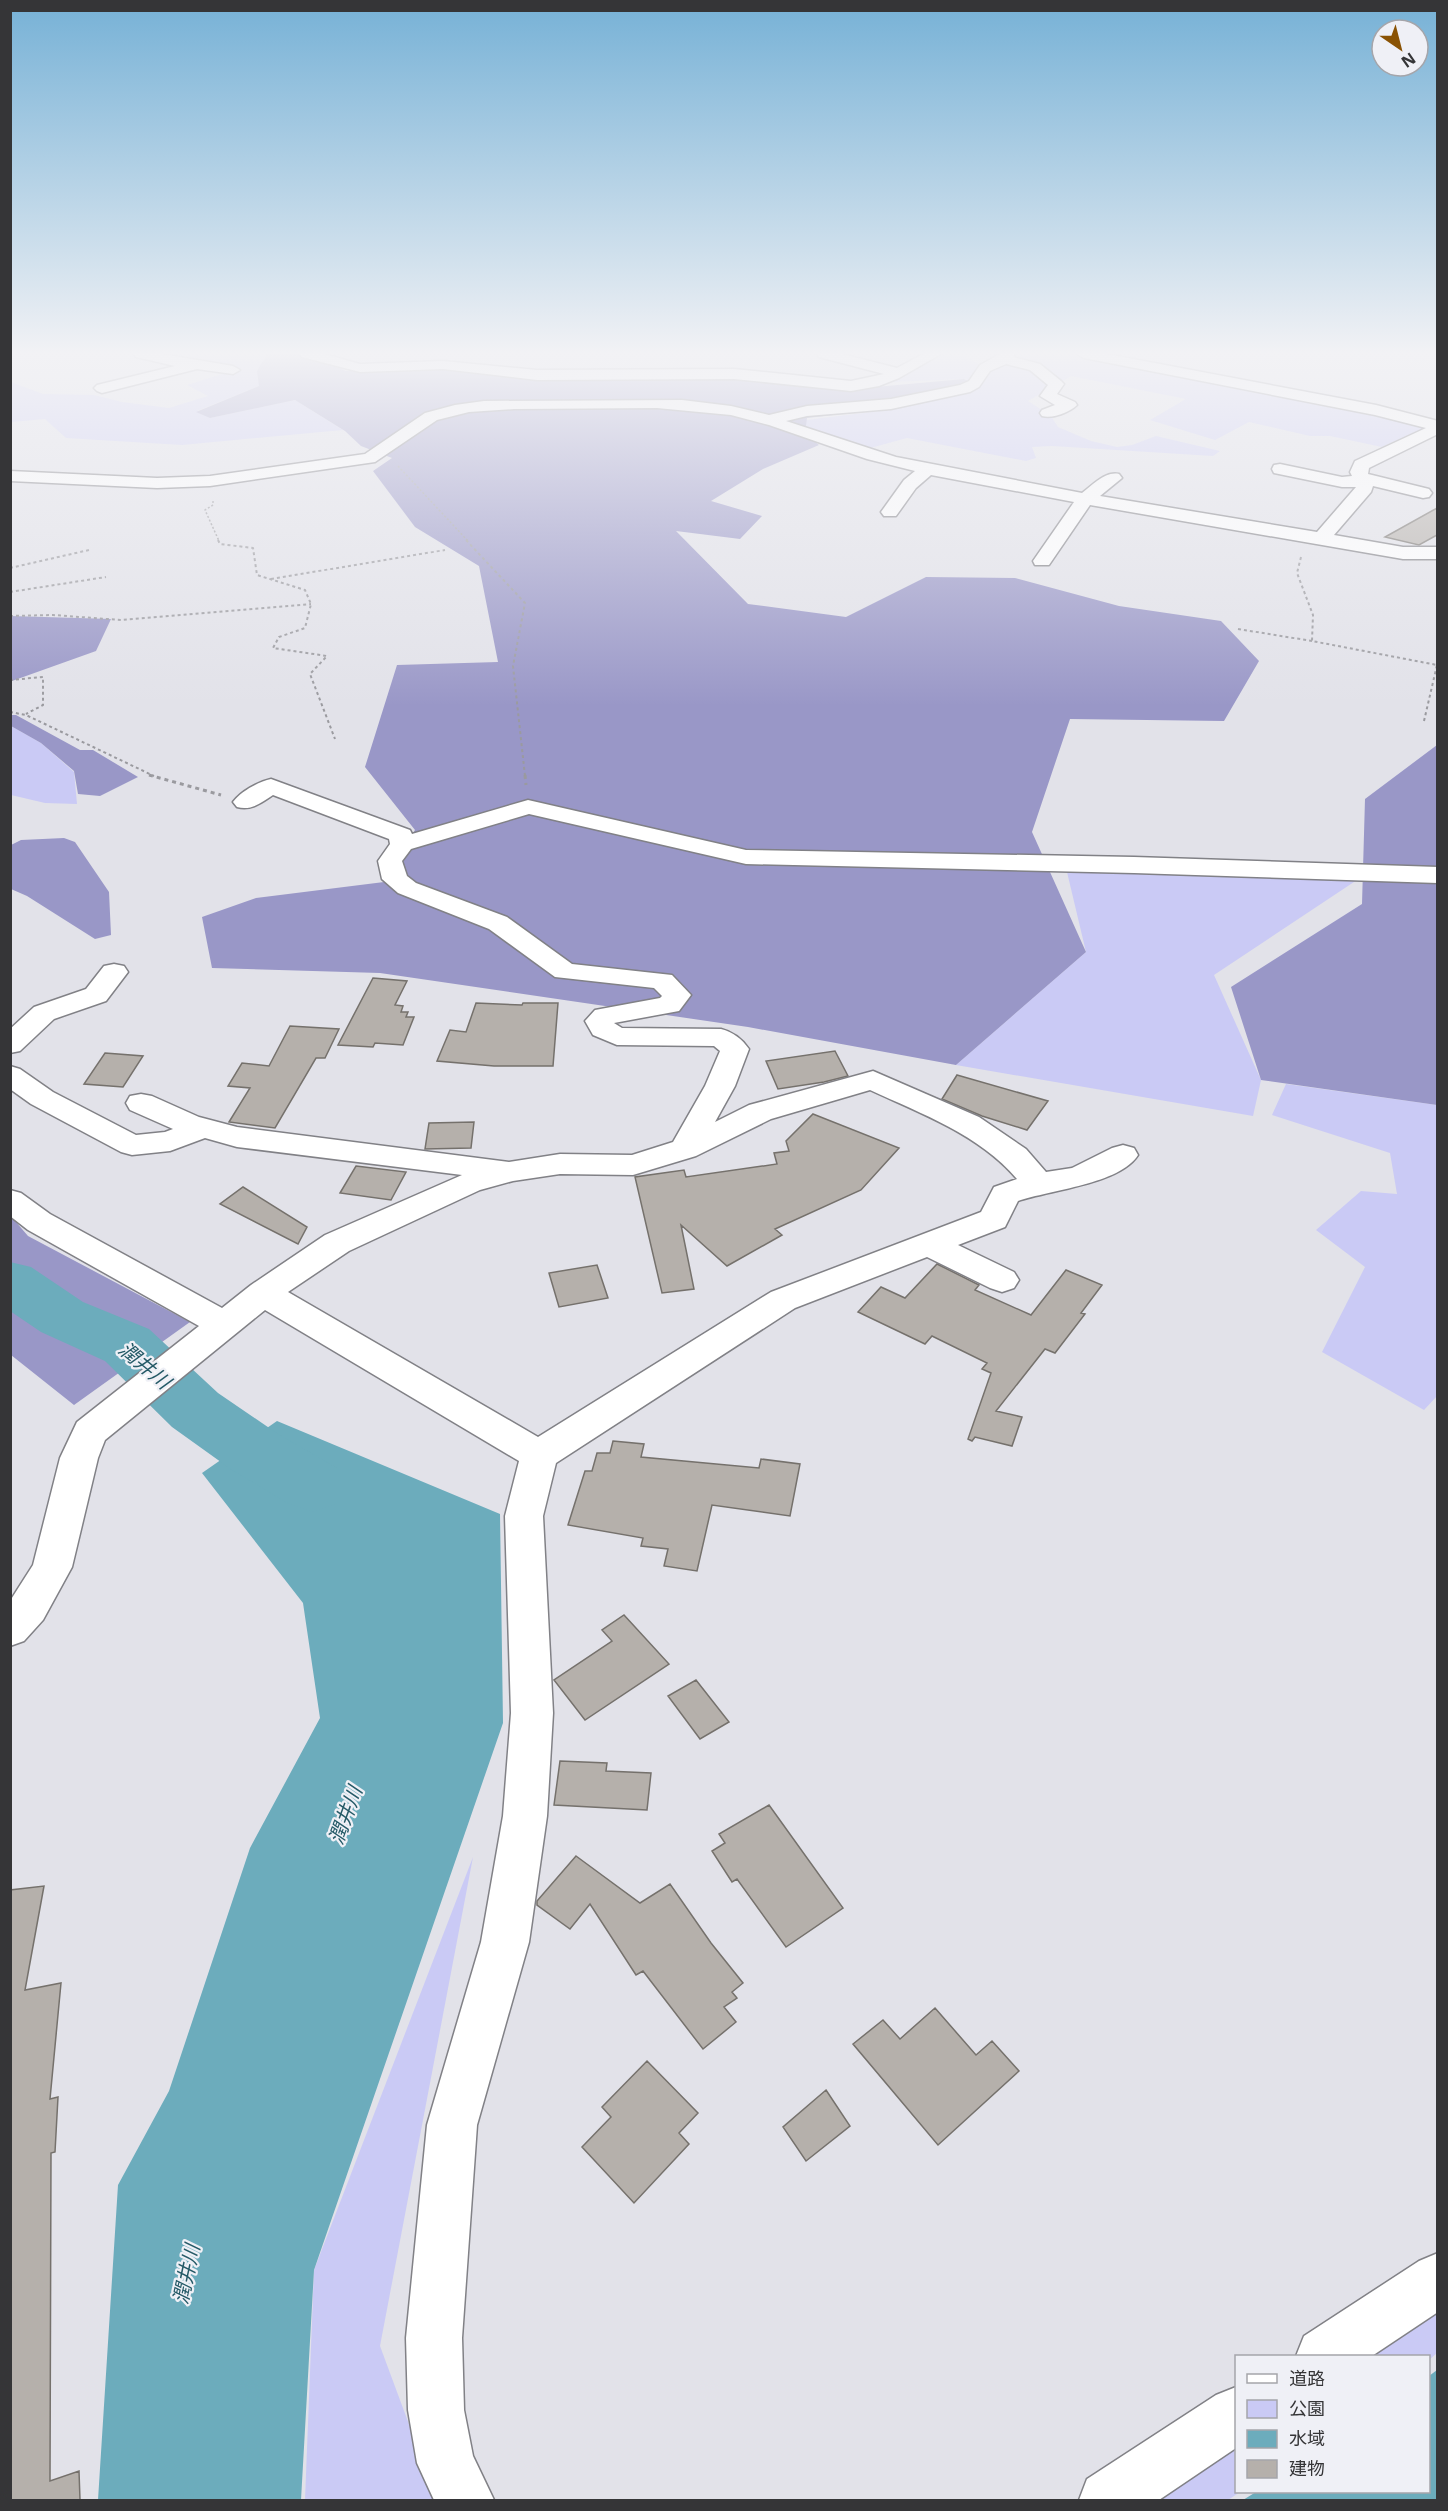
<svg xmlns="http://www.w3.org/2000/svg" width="1448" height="2511" viewBox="0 0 1448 2511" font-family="'Open Sans','Noto Sans JP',sans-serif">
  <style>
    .green { fill: #cacaf5 }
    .forest { fill: #9997c7 }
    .water { fill: #6cacbc }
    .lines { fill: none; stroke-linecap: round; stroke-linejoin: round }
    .river { fill: #6cacbc; fill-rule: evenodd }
    .building { fill: #b5b0ab; stroke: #75716c; stroke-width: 1.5 }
    .minor-casing { stroke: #818186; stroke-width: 3 }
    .path-far2 { stroke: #9a9a9f; stroke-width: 1.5; stroke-dasharray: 2 2; stroke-linecap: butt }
    .path-far1 { stroke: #9a9a9f; stroke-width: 2; stroke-dasharray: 3 3; stroke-linecap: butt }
    .path { stroke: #9a9a9f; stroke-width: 3; stroke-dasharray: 4 4; stroke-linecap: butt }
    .minor { fill: #fff; fill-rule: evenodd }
    .labels { text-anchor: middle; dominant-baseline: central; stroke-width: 4.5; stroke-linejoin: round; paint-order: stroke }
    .near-water-label { font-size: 20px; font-style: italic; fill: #255a67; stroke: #eff0f6 }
  </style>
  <rect width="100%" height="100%" fill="#e2e2e9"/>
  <!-- green -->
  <path class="green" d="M157 354H267L259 386 197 411 210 418 295 400 343 430 182 445 66 438 45 419 11 422V382L43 394 94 395 122 402 169 408 208 396 187 385 241 368 186 361Z
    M941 354 965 356 985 368 1002 354H1084L1426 427 1382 447 1330 436H1310L1249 422 1215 440 1150 420 1186 399 1071 376 1028 401 1051 416 1058 427 1091 441 1117 447 1132 445 1156 436 1220 451 1213 456 1052 446 1032 447 1036 458 1026 461 907 438 863 450 805 433 806 420 888 410 963 393 975 382 964 379 890 382Z
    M11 726 41 743 74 772 77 804 45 803 11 795Z
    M1067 872 1363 876 1214 975 1261 1080 1253 1116 956 1065 1086 952Z
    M1286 1084 1437 1105 1438 1395 1424 1410 1322 1352 1365 1267 1316 1230 1361 1191 1397 1194 1390 1153 1272 1115Z
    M473 1857 380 2346 437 2500H305L314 2270Z
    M1437 2297V2353L1429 2360 1428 2356H1349Z
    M1236 2431V2492H1240L1228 2500H1133Z"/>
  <!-- forest -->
  <path class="forest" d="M267 354H308L346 371 443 368 683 375 853 389 964 379 974 384 869 411 807 418 805 433 819 445 763 469 711 501 762 516 740 539 676 531 748 604 846 617 926 577 1015 578 1119 606 1221 621 1259 661 1224 721 1070 719 1032 832 1086 952 956 1065 748 1027 380 973 212 968 202 917 256 898 384 882 415 830 365 767 397 665 498 662 479 566 415 527 373 471 392 458 361 446 345 431 295 400 210 418 196 412 259 386 257 371Z
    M11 616 111 619 96 651 12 681Z
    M11 715H16L80 750H93L138 777 100 796 78 794 74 771 41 743 11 726Z
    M1437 745V1105L1261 1080 1231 987 1362 904 1365 799Z
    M64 838 75 842 109 892 111 935 95 939 27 896 11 889V845L21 840Z
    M10 1215 28 1236 190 1322 74 1405 11 1355Z"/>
  <!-- water -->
  <path class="water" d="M277 1421 500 1514 503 1723 314 2270 301 2500H98L118 2185 169 2091 250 1848 320 1718 303 1603 202 1473Z
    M1437 2370V2500H1243L1256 2492H1428L1429 2376Z"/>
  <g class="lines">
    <!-- river -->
    <path class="river" d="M10 1262 31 1267 83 1302 149 1329 218 1393 278 1434 337 1468 346 1486 337 1504 313 1512 289 1504 232 1470 172 1427 105 1361 41 1332 10 1311Z"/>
  </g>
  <!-- building -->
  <path class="building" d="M1437 508V535L1419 545 1385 537Z
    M373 978 407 981 395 1005 403 1006 401 1012H408L406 1017H414L403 1045 375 1043 373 1047 338 1045Z
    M476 1003 522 1005 523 1003H558L553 1066H494L437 1061 450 1030 466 1032Z
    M290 1026 339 1029 325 1058H316L275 1128 229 1122 250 1088 228 1086 242 1063 269 1066Z
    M835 1051 848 1076 824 1082 778 1089 766 1061Z
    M105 1053 143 1056 123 1087 84 1084Z
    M957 1075 1048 1101 1027 1130 982 1116 942 1099Z
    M813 1114 899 1148 861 1190 775 1229 782 1235 727 1266 681 1225 694 1289 662 1293 635 1177 684 1170 686 1177 777 1164 774 1153 789 1151 786 1141Z
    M474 1122 471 1148 425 1149 429 1123Z
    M356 1166 406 1172 391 1200 340 1193Z
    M243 1187 307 1227 298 1244 220 1204Z
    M937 1264 979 1285 975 1290 1031 1315 1066 1270 1102 1285 1081 1313 1085 1314 1055 1353 1045 1349 996 1411 1022 1417 1012 1446 975 1437 972 1441 968 1439 991 1373 982 1369 987 1363 932 1336 925 1344 858 1312 881 1287 905 1298Z
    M597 1265 608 1298 559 1307 549 1273Z
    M613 1441 644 1444 641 1457 759 1468 761 1459 800 1464 790 1516 712 1505 697 1571 664 1566 668 1549 641 1546 643 1538 568 1525 585 1471H592L597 1453H610Z
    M624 1615 669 1664 585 1720 554 1680 612 1641 602 1630Z
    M696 1680 729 1722 700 1739 668 1696Z
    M560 1761 607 1763 606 1771 651 1773 647 1810 554 1805Z
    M769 1805 843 1908 786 1947 737 1879 732 1882 712 1851 725 1843 719 1834Z
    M576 1856 640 1903 670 1884 711 1943 743 1983 732 1992 737 1998 724 2007 736 2022 703 2049 643 1971 636 1975 590 1904 570 1929 537 1905V1901Z
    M44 1886 25 1990 61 1983 50 2099 58 2097 55 2152 51 2153 50 2481 79 2471 80 2500H10V1890Z
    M935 2008 976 2055 992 2041 1019 2071 938 2145 853 2044 883 2020 900 2039Z
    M647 2061 698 2113 679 2133 689 2144 634 2203 582 2147 611 2117 602 2107Z
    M826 2090 850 2126 806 2161 783 2127Z"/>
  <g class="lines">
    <!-- minor casing -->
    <g class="minor-casing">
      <path id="minor" d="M134 354H162L233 366 240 370 233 374 197 369 102 393 97 391 94 388 97 385 175 366 136 357Z
        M300 354H324L360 364 443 361 537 370 734 369 851 381 884 374 819 357 817 354H842L897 368 923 354H941L899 378 879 386 851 391 734 379 537 380 443 369 360 372 302 357Z
        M1000 354H1015L1013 357 1040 364 1061 381 1064 384 1057 394 1075 402 1077 405C1070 412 1053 419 1042 416L1040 413 1042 410 1055 405 1040 396 1048 385 1030 370 1006 364 990 371 979 387 970 392 891 409 807 416 786 421 896 457 1082 493C1093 485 1105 471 1119 474L1122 478 1100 496 1317 532 1356 487H1342L1274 473 1272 469 1274 465 1280 464 1342 477 1352 476 1350 472 1355 461 1426 428 1375 415 1084 358 1077 354H1107L1376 405 1438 421V434L1369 468 1368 474 1429 489 1432 493 1429 497 1423 498 1373 486 1371 492 1334 535 1403 547H1438V559H1403L1090 505 1049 565H1035L1033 561 1074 502 931 475 916 488 896 516H884L881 512 904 480 915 471 867 459 769 425 731 415 657 408 514 409 469 412 437 420 375 462 210 486 157 488 10 481V471L157 478 210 476 365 454 425 413 455 405 484 401 682 400 731 406 769 415 807 406 891 399 960 385 969 381 980 365Z
        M271 779 410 830 412 834 528 800 746 850 1134 857 1438 867V883L1134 873 746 864 529 814 411 849 402 861 407 876 416 883 507 917 572 964 672 975 691 995 679 1011 614 1023 622 1028 721 1029C733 1032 742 1039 749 1049L735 1086 715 1122 749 1105 873 1071 979 1117 1026 1149 1046 1172 1072 1168 1112 1148 1123 1145 1134 1148 1138 1155C1120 1184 1050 1190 1018 1201L1005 1227 958 1245 1014 1272 1019 1280 1014 1288 1002 1292 990 1288 927 1257 795 1308 556 1463 543 1516 553 1713 547 1816 529 1942 477 2125 462 2338 464 2410 473 2456 494 2500H434L417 2463 408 2410 406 2338 427 2125 481 1942 503 1816 511 1713 505 1516 519 1461 265 1310 105 1440 98 1458 72 1567 43 1620 24 1641 10 1646V1601L33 1565 60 1458 77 1422 199 1326 28 1230 10 1216V1190L21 1193 50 1214 222 1308 251 1285 325 1235 462 1175 237 1147 205 1138 170 1151 132 1155 121 1152 31 1104 10 1089V1066L20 1069 53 1092 136 1135 165 1132 173 1129 130 1110 126 1103 130 1096 141 1094 152 1096 199 1117 237 1127 509 1162 560 1154 632 1155 673 1142 705 1086 720 1051 714 1046 617 1045 593 1035 585 1021 595 1010 660 998 662 996 654 988 555 977 489 929 398 893 382 879 378 861 390 844 389 839 273 795C261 803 251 811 237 807L233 802C241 791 258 782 271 779ZM870 1090C922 1114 980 1135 1017 1179L994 1187 981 1212 771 1292 538 1437 288 1292 349 1251 480 1190 513 1181 560 1174 633 1175 696 1156 771 1119Z
        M114 964 124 966 128 972 106 1001 54 1019 20 1051 10 1053V1029L34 1007 86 989 104 966Z
        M1438 2253V2312L1372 2356H1296L1304 2336 1419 2261Z
        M1236 2387V2448L1159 2500H1079L1087 2479 1216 2395Z"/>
    </g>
    <!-- path-far2 -->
    <path class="path-far2" d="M398 466 468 541
      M213 501V505L205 510 219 541"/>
    <!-- path-far1 -->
    <path class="path-far1" d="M218 540 220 544 253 548 257 575 305 590 311 604 305 628 279 637 273 648 327 656 310 674 335 739
      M466 540 525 603 513 666 525 776
      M1301 557 1297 573 1313 615 1312 641 1437 665
      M10 568 89 550
      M271 579 445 550
      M10 592 106 577
      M10 616 53 615 121 620 311 604
      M1238 629 1312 641
      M10 680 43 677V705L26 714
      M10 712 26 715 154 776
      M1424 721 1437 665"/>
    <!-- path -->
    <path class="path" d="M149 775 221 795
      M525 775 526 785"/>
    <!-- minor -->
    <use href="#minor" class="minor"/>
  </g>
  <!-- sky -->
  <linearGradient id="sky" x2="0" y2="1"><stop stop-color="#76b1d6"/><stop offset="0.5" stop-color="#f2f2f5"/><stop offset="1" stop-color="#f2f2f5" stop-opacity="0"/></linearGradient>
  <rect width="1448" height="706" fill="url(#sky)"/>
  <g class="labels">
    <!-- near-water labels -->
    <g class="near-water-label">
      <text transform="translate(145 1365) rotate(40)">潤井川</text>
      <text transform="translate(345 1815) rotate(-70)">潤井川</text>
      <text transform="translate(186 2274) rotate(-78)">潤井川</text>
    </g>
  </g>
  <!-- border -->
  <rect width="1448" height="2511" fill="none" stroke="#353537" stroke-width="24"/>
  <!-- legend -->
  <rect x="1235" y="2355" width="195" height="138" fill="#eff0f6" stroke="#a5a5aa" stroke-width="1.5"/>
  <rect x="1247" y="2374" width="30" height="9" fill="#ffffff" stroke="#a5a5aa" stroke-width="1.5"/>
  <text x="1289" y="2385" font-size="18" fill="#353537">道路</text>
  <rect x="1247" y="2400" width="30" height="18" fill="#cacaf5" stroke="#a5a5aa" stroke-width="1.5"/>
  <text x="1289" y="2415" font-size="18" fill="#353537">公園</text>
  <rect x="1247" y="2430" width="30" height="18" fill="#6cacbc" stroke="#a5a5aa" stroke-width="1.5"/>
  <text x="1289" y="2445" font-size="18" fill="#353537">水域</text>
  <rect x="1247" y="2460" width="30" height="18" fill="#b5b0ab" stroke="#a5a5aa" stroke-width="1.5"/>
  <text x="1289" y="2475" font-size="18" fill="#353537">建物</text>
  <!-- north arrow -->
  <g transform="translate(1400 48) rotate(145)"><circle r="28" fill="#eff0f6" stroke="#a5a5aa" stroke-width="1.5"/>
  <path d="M0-4.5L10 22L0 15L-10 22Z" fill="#8a5304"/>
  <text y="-9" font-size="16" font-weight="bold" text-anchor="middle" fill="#353537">N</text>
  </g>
</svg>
